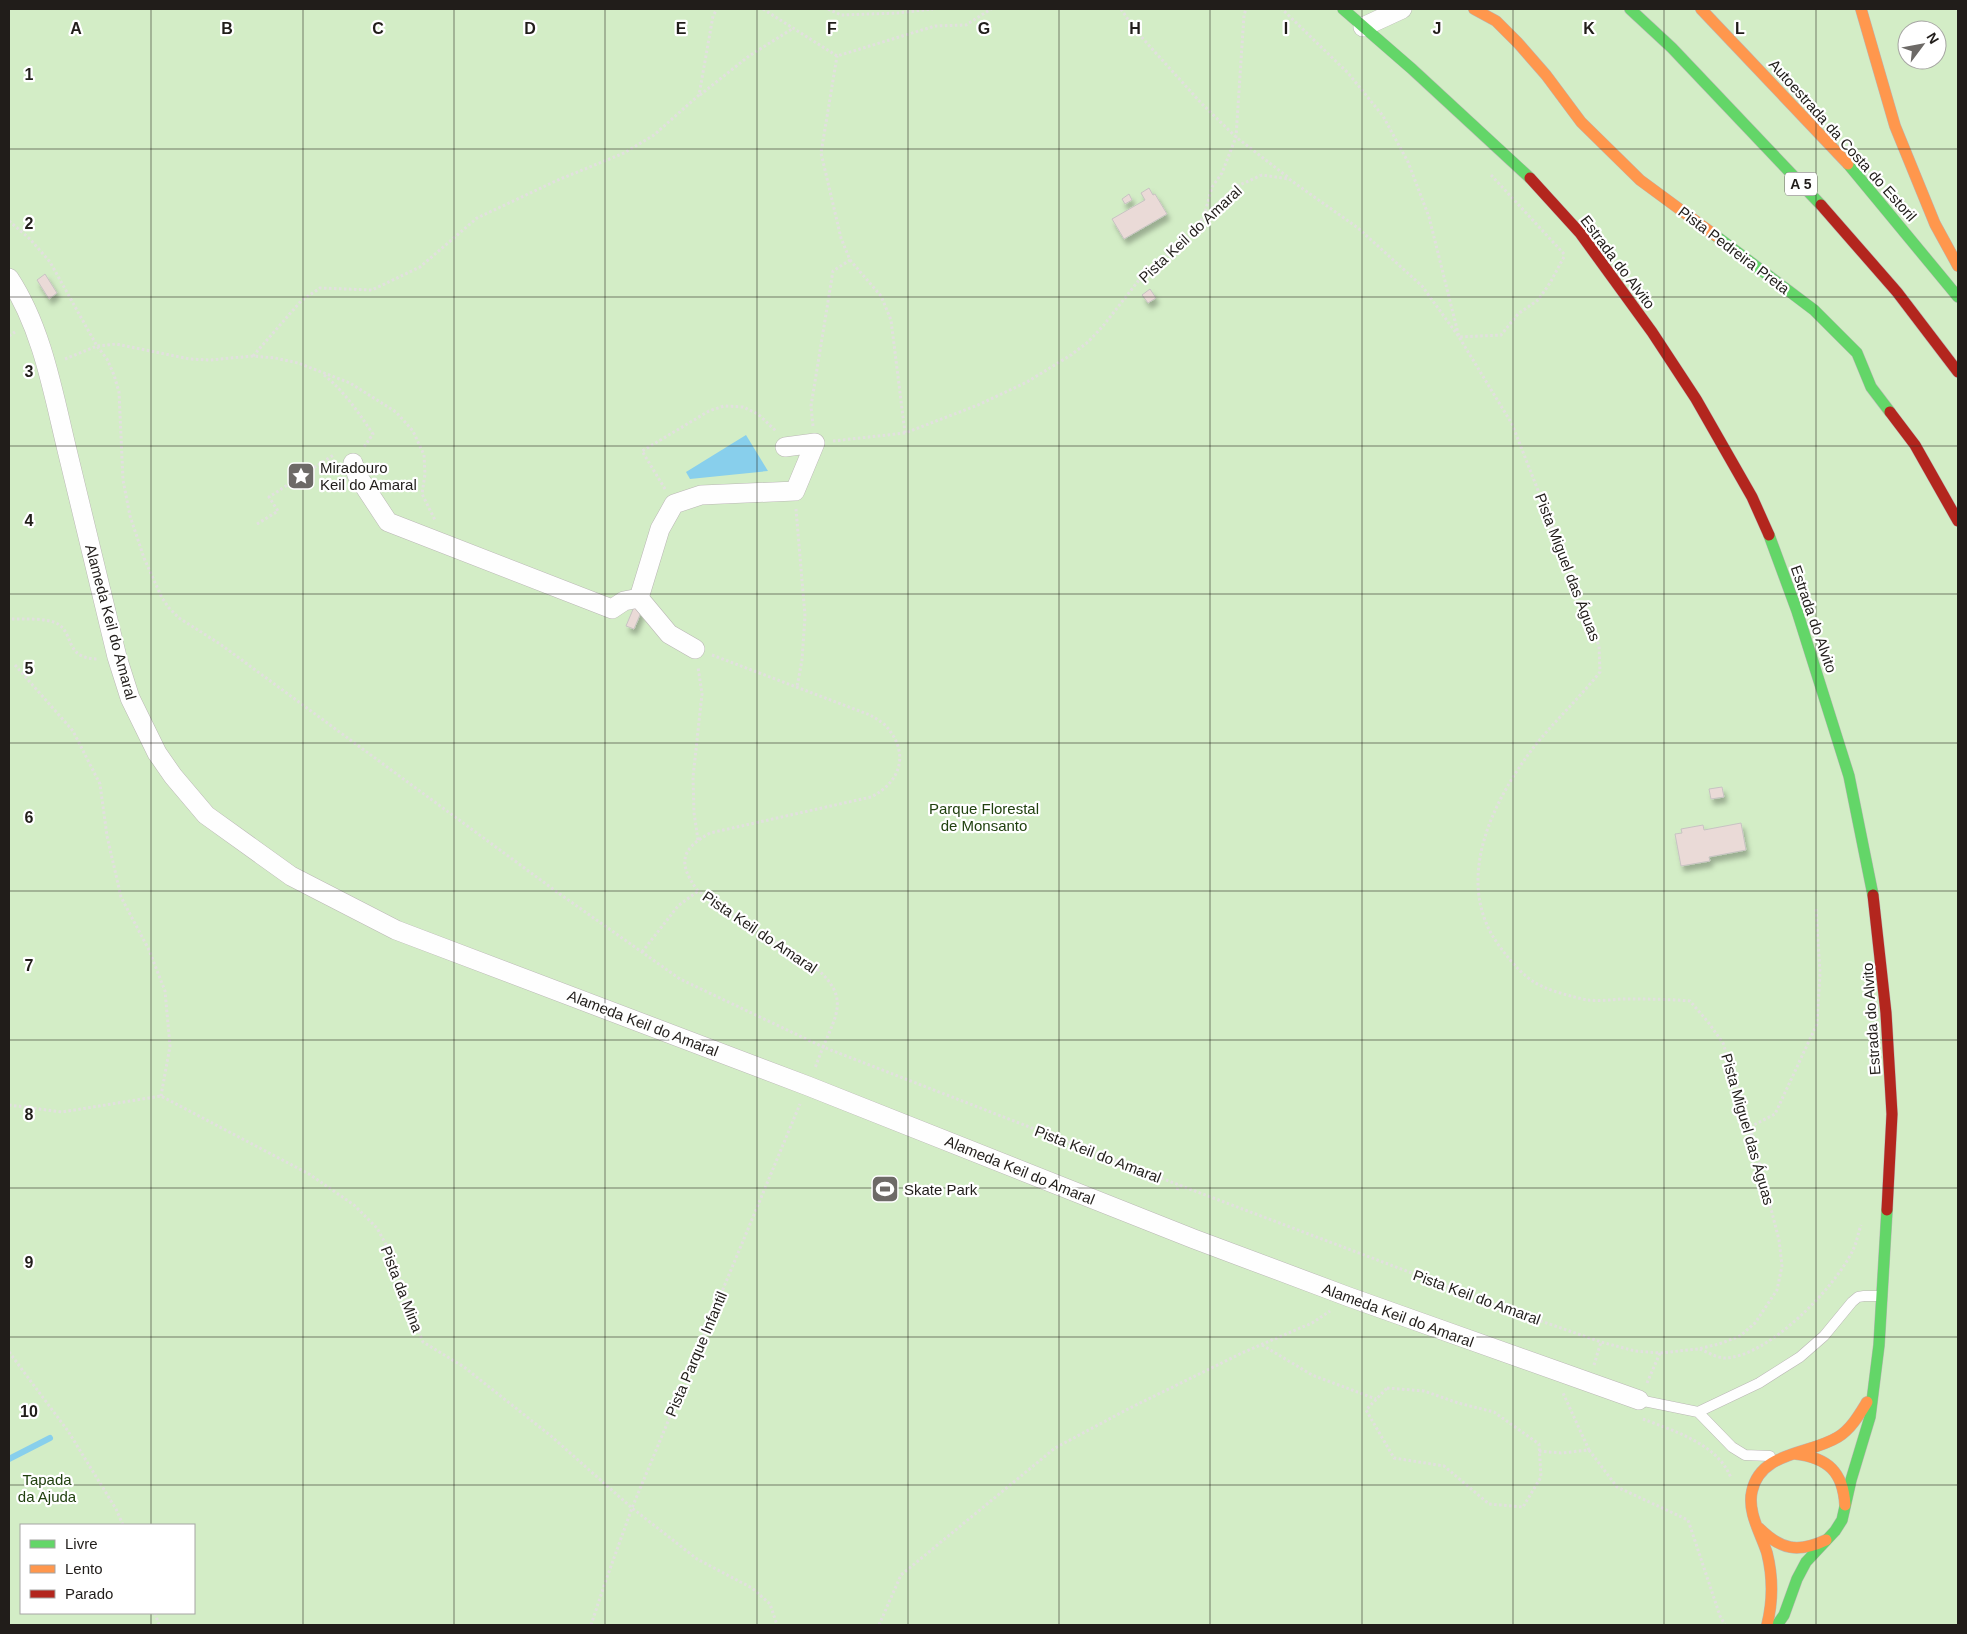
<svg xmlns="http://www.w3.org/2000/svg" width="1967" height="1634" viewBox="0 0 1967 1634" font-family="Arial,sans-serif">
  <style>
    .green { fill: #d3edc6; fill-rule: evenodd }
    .water { fill: #88cfec }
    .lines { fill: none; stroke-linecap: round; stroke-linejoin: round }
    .stream { stroke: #88cfec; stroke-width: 6 }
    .building { fill: #eadad7; stroke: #c7c3c2; filter: url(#shadow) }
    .lane-casing { stroke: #bab7b5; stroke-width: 11 }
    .street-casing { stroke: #bab7b5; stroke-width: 20 }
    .fast-casing { stroke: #bab7b5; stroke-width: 12 }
    .slow-casing { stroke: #bab7b5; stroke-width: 12 }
    .jam-casing { stroke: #bab7b5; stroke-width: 12 }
    .path { stroke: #e2e0df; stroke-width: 3; stroke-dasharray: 2.5 2.5; stroke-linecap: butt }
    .lane { stroke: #fefefe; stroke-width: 10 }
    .street { stroke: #fefefe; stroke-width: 19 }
    .fast { stroke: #63d668; stroke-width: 11 }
    .slow { stroke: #ff974d; stroke-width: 11 }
    .jam { stroke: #b3261e; stroke-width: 11 }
    .grid { fill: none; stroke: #211d1a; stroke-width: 1; stroke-opacity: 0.55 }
    .labels { text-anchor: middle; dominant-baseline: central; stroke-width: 4.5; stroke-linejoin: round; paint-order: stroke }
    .shield { fill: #fff; stroke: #64615f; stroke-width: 1 }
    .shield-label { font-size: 14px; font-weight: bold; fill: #211d1a }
    .street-label { font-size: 15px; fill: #211d1a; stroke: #fff }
    .poi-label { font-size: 15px; fill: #211d1a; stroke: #fff; text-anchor: start }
    .park-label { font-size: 15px; fill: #21410f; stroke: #fff }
    .grid-label { font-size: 16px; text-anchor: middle; font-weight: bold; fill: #211d1a; stroke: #fff; stroke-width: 4.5; stroke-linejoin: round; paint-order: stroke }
  </style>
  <defs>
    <filter id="shadow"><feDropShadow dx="3" dy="5.5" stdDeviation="2.5" flood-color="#0004"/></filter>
  </defs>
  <rect width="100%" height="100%" fill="#fbf8f6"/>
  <!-- green -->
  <path class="green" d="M9 9H1958V1625H9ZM1907 30H1937V60H1907ZM21 1525H194V1613H21Z"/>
  <!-- water -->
  <path class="water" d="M746 435 768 471 690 479 686 472Z"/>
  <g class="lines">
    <!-- stream -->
    <path class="stream" d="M9 1459 50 1438"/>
  </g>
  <!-- building -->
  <path class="building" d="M1149 188 1153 195 1155 194 1167 214 1124 239 1112 219 1145 200 1141 193Z
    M1129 194 1132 200 1125 204 1122 199Z
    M45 274 57 293 49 299 37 280Z
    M1150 289 1156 298 1148 303 1142 295Z
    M634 607 642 610 634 629 626 626Z
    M1722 787 1724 797 1711 799 1709 789Z
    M1741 823 1746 850 1709 857 1710 861 1681 866 1675 834 1682 833 1681 829 1703 825 1704 830Z"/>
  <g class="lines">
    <!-- lane casing -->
    <g class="lane-casing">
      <path id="lane" d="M1639 1400 1698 1412 1732 1447 1745 1455 1770 1456
        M1698 1412 1759 1383 1800 1357 1824 1336 1852 1302 1858 1297 1864 1296H1882"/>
    </g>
    <!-- street casing -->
    <g class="street-casing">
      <path id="street" d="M1363 27 1402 9
        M9 278C42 328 53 392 67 450 84 519 101 588 117 657L130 698 157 753 173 776 206 815 291 876 396 930 808 1086 1194 1239 1349 1297 1639 1400
        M785 447 815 443
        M353 463 357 475 388 522 612 609 624 601 639 598
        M695 649 669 634 639 598 660 529 674 504 701 495 795 491 815 443"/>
    </g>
    <!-- fast casing -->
    <g class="fast-casing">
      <path id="fast" d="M1343 9 1412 69 1530 178
        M1630 9 1672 48 1821 205
        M1848 164 1958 297
        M1716 236 1814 310 1857 353 1871 387 1890 412
        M1769 535 1797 611 1849 776 1873 895
        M1777 1625 1784 1615 1797 1579 1806 1562 1835 1531 1842 1520 1851 1480 1870 1417 1879 1345 1887 1210"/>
    </g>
    <!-- slow casing -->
    <g class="slow-casing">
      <path id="slow" d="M1474 9 1496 21 1518 43 1546 75 1581 122 1640 180 1716 236
        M1701 9 1848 164
        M1861 9 1895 126 1935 224 1958 266
        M1796 1454C1828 1458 1843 1472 1845 1505
        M1759 1528C1781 1550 1798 1553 1826 1540
        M1767 1625C1773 1601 1773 1577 1767 1553 1761 1534 1747 1512 1752 1491 1761 1451 1809 1455 1838 1437 1851 1429 1859 1415 1867 1402"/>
    </g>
    <!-- jam casing -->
    <g class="jam-casing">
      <path id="jam" d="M1530 178 1580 233 1652 332 1696 399 1752 497 1769 535
        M1821 205 1897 292 1958 372
        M1890 412 1915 445 1958 521
        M1873 895 1886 1013 1892 1114 1887 1210"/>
    </g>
    <!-- path -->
    <path class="path" d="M763 9 837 56 935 26 966 25 991 9
      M828 9 841 15 898 13 933 9
      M1121 9 1135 30 1202 104 1236 137 1289 178
      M700 95 749 56 792 29
      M1491 175 1565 255
      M1204 216 1212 187 1222 173 1236 137 1244 15 1246 9
      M9 221 30 239 50 262 97 346 107 359 114 375 119 392 123 480 130 516 144 558 162 598 169 608 179 618 220 644 557 892 680 979 823 1047 815 1068
      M850 260 881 296 891 320 905 433
      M9 336 15 332
      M253 356 301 301 320 288 372 290 420 267 477 218 558 180 624 153 654 135 699 95 713 16 717 9
      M65 359 97 346 116 344 190 359 210 360 253 356 275 358 298 363 350 383 396 412 413 431 424 455 425 474 422 494 435 520
      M324 375C345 392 358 412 373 434L364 447
      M813 426 811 406 833 271 850 260 841 238 821 153 837 56
      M833 441 905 433 978 405 1027 382 1071 355 1088 342 1103 326 1139 280 1161 259 1193 235 1203 217 1237 186 1262 175 1289 179 1358 228 1422 286 1459 337 1501 335 1518 314 1538 300 1550 283 1565 255
      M665 489 642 451 709 411 724 406 743 407 758 414 776 431
      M796 509 805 616 802 660 797 687
      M257 524 278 511 269 497 335 454
      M12 619C24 619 48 618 58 624 75 635 64 659 99 659
      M712 655 870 715C875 718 881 721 886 726 910 753 901 782 871 797L710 833C681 849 677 863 698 891L817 969C849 997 837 1014 823 1047L1179 1185 1515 1312 1601 1342 1635 1351 1660 1353 1698 1349 1719 1344 1740 1336 1755 1323 1777 1290 1782 1266 1779 1240 1750 1127 1723 1043 1708 1022 1690 1001C1667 999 1644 999 1621 999 1611 1000 1598 1001 1587 1000 1573 997 1546 990 1534 982 1520 973 1509 959 1500 947 1451 882 1493 799 1537 743 1557 719 1580 697 1600 672L1599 646 1512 424 1459 337 1429 217 1408 162 1383 116 1348 73 1282 9
      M15 665 73 731 100 784 107 836 121 897 149 950 165 991 170 1046 161 1096
      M698 840 694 813 693 777 702 694 698 667
      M642 952 678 906 698 891
      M9 1105 62 1112 161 1096 309 1174 354 1205 377 1228 395 1261 412 1316 423 1342 464 1367 551 1436 632 1508 697 1559 752 1588 770 1604 777 1625
      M1750 1127 1775 1114 1817 1024 1820 973 1816 908
      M1177 1190 1179 1185
      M1262 1345 1312 1375 1376 1399
      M1700 1349C1707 1352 1717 1358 1725 1358 1768 1357 1835 1288 1853 1250 1857 1242 1858 1233 1861 1225
      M9 1352 68 1431 116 1509 123 1525
      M1594 1365 1601 1342
      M1647 1383 1660 1353
      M1387 1388 1424 1391 1458 1403 1494 1412 1539 1444 1541 1477 1523 1507 1489 1504 1444 1466 1394 1458 1366 1410Z
      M1643 1419C1674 1431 1718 1444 1731 1478
      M1589 1450 1617 1487 1688 1520 1720 1616 1725 1625
      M1539 1451 1561 1453 1589 1450 1563 1393
      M155 1613 159 1625
      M591 1625 606 1580 632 1508 800 1104
      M879 1625 901 1575 1055 1448 1128 1409 1244 1352 1312 1323 1330 1311"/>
    <!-- lane -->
    <use href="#lane" class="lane"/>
    <!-- street -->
    <use href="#street" class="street"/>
    <!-- fast -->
    <use href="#fast" class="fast"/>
    <!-- slow -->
    <use href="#slow" class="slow"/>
    <!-- jam -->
    <use href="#jam" class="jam"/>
  </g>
  <!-- grid -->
  <path class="grid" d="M151 9V1525M303 9V1625M454 9V1625M605 9V1625M757 9V1625M908 9V1625M1059 9V1625M1210 9V1625M1362 9V1625M1513 9V1625M1664 9V1625M1816 9V1625M9 149H1958M9 297H1958M9 446H1958M9 594H1958M9 743H1958M9 891H1958M9 1040H1958M9 1188H1958M9 1337H1958M9 1485H1958M151 1613V1625"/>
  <!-- icons -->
  <defs>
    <g id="sight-square" transform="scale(1.4375)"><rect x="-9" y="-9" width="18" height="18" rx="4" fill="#6d6a67" stroke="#fff"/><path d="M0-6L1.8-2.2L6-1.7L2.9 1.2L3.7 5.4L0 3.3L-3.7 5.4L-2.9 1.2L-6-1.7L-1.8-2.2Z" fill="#fff"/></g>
    <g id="stadium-square" transform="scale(1.4375)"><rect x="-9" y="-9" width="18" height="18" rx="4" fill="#6d6a67" stroke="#fff"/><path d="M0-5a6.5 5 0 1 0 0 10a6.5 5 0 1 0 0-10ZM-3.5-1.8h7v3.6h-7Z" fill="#fff"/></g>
  </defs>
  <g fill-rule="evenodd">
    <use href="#sight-square" x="301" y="476"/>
    <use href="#stadium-square" x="885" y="1189"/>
  </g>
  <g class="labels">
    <!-- shield labels -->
    <rect class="shield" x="1785" y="172.5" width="32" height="23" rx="4"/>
    <g class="shield-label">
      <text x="1801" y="184">A 5</text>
    </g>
    <!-- street labels -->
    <g class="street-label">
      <text transform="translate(1843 140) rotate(48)">Autoestrada da Costa do Estoril</text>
      <text transform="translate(1190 234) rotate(-43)">Pista Keil do Amaral</text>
      <text transform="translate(1734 250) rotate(37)">Pista Pedreira Preta</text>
      <text transform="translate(1618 262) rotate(53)">Estrada do Alvito</text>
      <text transform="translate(1568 567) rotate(69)">Pista Miguel das Águas</text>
      <text transform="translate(1814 619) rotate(71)">Estrada do Alvito</text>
      <text transform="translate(111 622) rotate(75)">Alameda Keil do Amaral</text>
      <text transform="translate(760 932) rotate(34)">Pista Keil do Amaral</text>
      <text transform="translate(1871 1019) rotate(-94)">Estrada do Alvito</text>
      <text transform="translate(643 1023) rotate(21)">Alameda Keil do Amaral</text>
      <text transform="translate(1748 1129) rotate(74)">Pista Miguel das Águas</text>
      <text transform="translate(1098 1154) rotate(21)">Pista Keil do Amaral</text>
      <text transform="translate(1020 1170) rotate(22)">Alameda Keil do Amaral</text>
      <text transform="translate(402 1289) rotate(69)">Pista da Mina</text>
      <text transform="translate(1477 1297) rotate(20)">Pista Keil do Amaral</text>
      <text transform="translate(1398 1315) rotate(20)">Alameda Keil do Amaral</text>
      <text transform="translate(696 1354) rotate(-67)">Pista Parque Infantil</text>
    </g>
    <!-- poi labels -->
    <g class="poi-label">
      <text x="320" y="467">Miradouro<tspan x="320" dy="17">Keil do Amaral</tspan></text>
      <text x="904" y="1189">Skate Park</text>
    </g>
    <!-- park labels -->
    <g class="park-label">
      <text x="984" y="808">Parque Florestal<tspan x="984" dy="17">de Monsanto</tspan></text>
      <text x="47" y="1479">Tapada<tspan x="47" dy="17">da Ajuda</tspan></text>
    </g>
  </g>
  <g class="grid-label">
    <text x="76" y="34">A</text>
    <text x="227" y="34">B</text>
    <text x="378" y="34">C</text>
    <text x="530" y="34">D</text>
    <text x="681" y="34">E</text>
    <text x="832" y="34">F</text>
    <text x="984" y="34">G</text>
    <text x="1135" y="34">H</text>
    <text x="1286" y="34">I</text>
    <text x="1437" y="34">J</text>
    <text x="1589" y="34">K</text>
    <text x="1740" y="34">L</text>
    <text x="29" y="80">1</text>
    <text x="29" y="229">2</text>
    <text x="29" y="377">3</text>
    <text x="29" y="526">4</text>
    <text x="29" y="674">5</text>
    <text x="29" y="823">6</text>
    <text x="29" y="971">7</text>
    <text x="29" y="1120">8</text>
    <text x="29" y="1268">9</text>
    <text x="29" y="1417">10</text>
  </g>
  <!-- border -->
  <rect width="1967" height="1634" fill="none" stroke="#211d1a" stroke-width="20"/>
  <!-- legend -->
  <rect x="20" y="1524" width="175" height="90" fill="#ffffff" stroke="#a6a5a3"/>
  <rect x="30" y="1540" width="25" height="8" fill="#63d668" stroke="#a6a5a3"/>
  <text x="65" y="1549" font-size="15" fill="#211d1a">Livre</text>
  <rect x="30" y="1565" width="25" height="8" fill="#ff974d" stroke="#a6a5a3"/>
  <text x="65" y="1574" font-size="15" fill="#211d1a">Lento</text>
  <rect x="30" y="1590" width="25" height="8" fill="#b3261e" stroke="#a6a5a3"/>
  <text x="65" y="1599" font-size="15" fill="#211d1a">Parado</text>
  <!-- north arrow -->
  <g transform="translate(1922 45) rotate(58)"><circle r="24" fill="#ffffff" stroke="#a6a5a3"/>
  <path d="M0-4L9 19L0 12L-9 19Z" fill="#6d6a67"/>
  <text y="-8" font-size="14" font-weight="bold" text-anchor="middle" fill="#211d1a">N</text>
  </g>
</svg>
